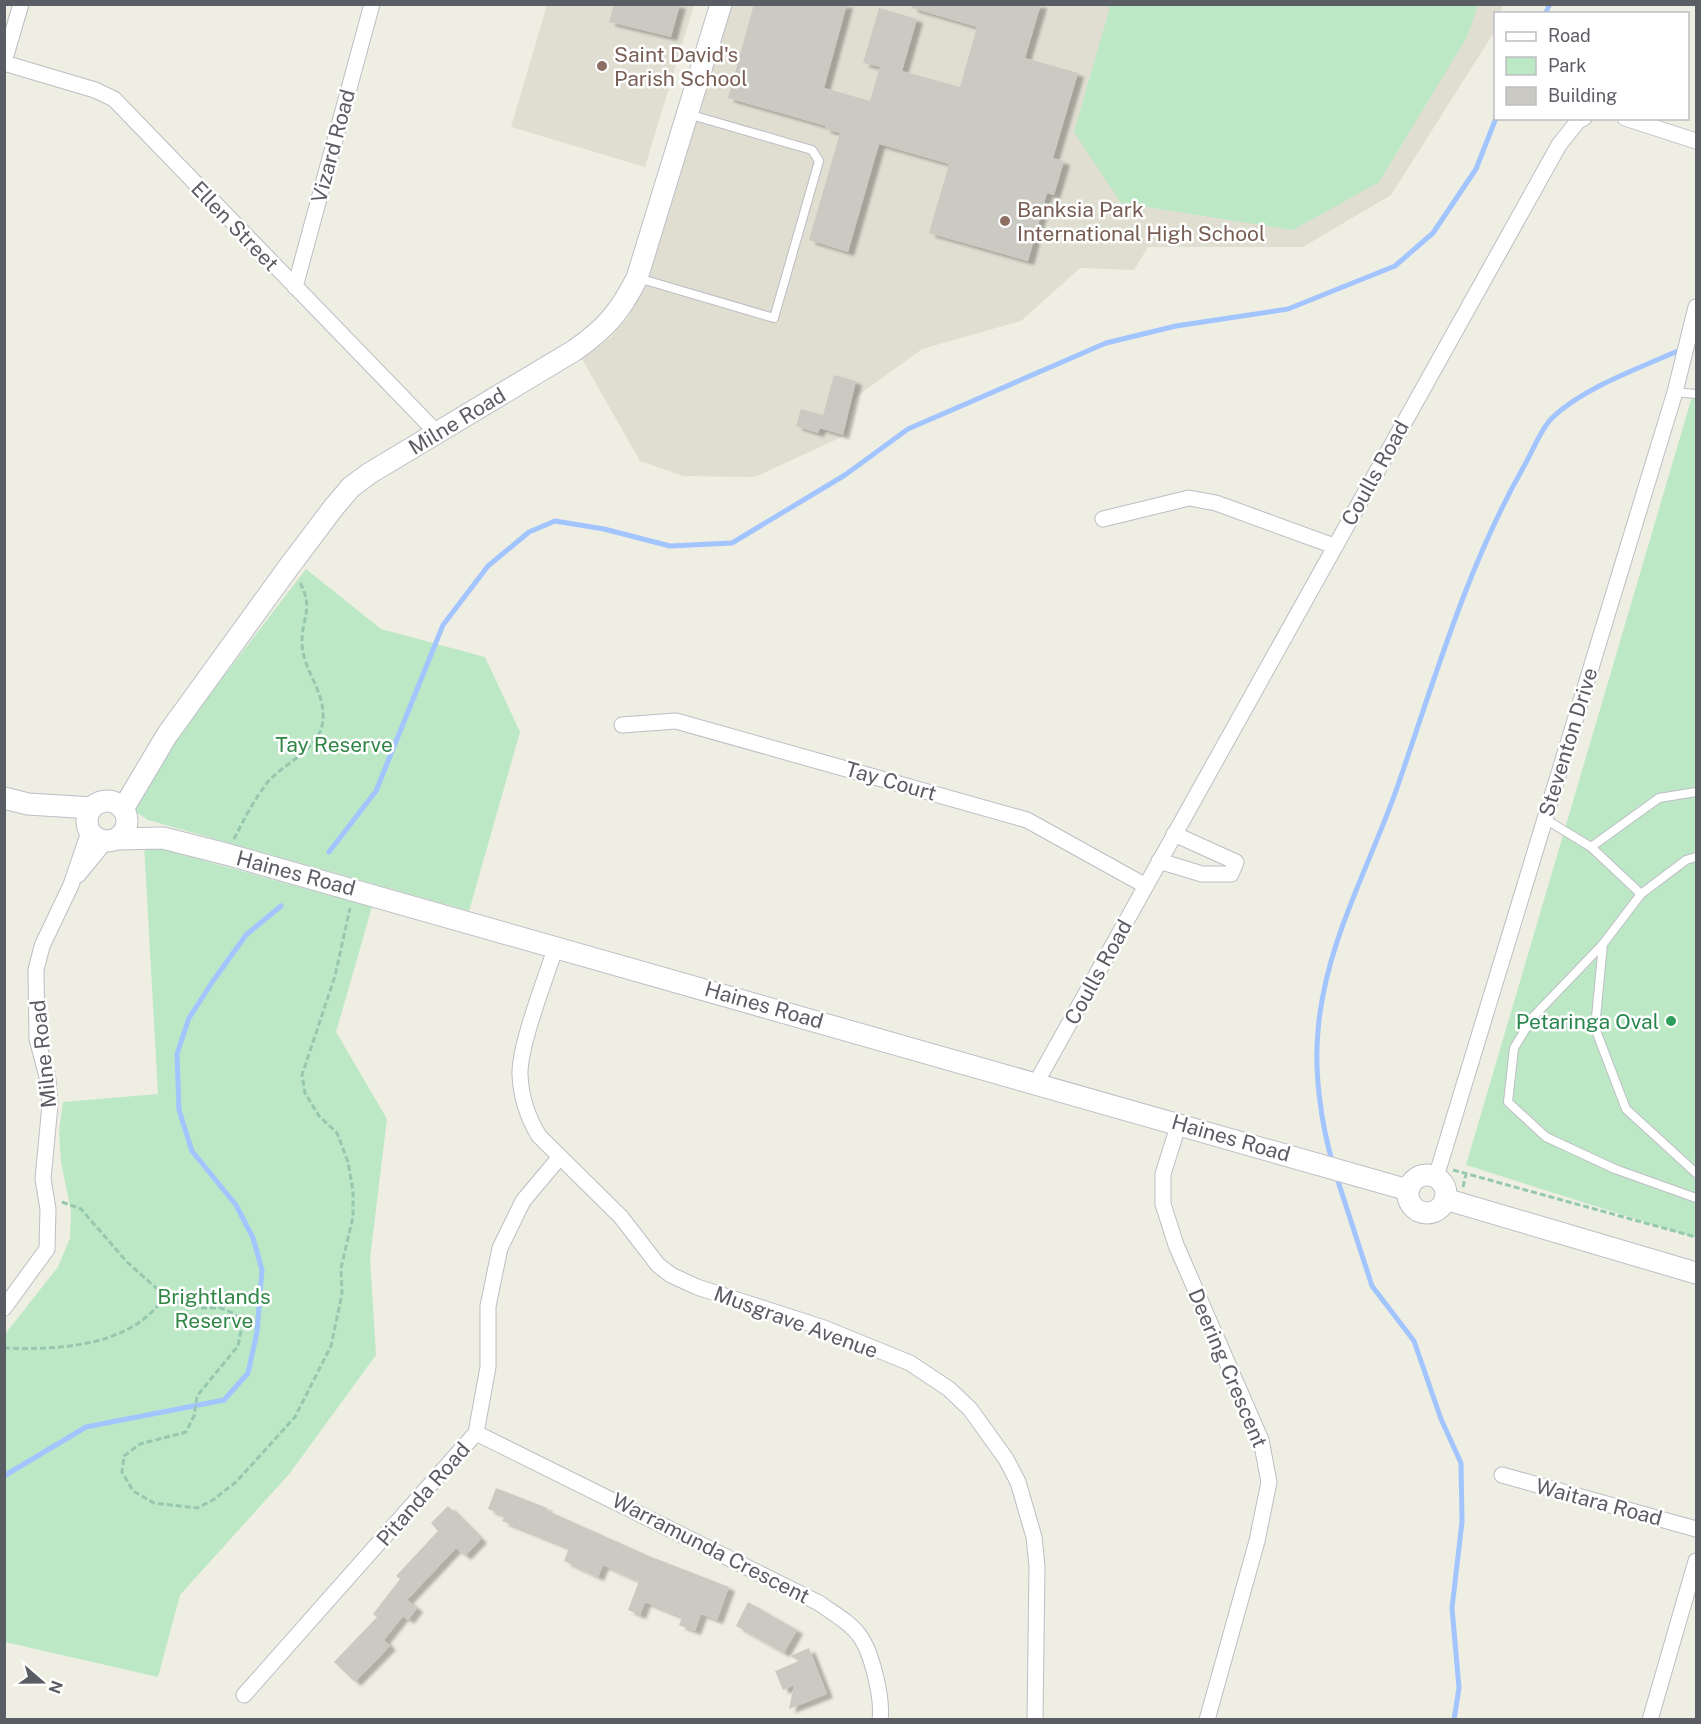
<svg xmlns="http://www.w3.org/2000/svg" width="1701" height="1724" viewBox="0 0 1701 1724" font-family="'Public Sans',sans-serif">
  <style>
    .education { fill: #dfded1 }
    .green { fill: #bde8c6 }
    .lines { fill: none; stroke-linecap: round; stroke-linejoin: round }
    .stream { stroke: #a2c4ff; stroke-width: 5 }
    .building { fill: #cbcac2; filter: url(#shadow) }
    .lane-casing { stroke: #bdbec5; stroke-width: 10 }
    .street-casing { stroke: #bdbec5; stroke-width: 17 }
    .secondary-casing { stroke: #bdbfc7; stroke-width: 23 }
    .path { stroke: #96c8af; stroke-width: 3; stroke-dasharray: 6 3; stroke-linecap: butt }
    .lane { stroke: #fff; stroke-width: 8 }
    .street { stroke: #fff; stroke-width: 15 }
    .secondary { stroke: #fff; stroke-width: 21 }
    .education-dot { fill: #8d6e63; stroke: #fff; stroke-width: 2 }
    .leisure-dot { fill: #2e9e5b; stroke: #fff; stroke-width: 2 }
    .labels { text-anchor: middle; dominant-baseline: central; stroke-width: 5; stroke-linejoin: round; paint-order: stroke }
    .education-label { font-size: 21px; fill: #785e54; stroke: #fff; text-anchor: start }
    .street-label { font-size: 21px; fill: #5b5d64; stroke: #fff }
    .park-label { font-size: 21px; fill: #308645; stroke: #fff }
    .leisure-label { font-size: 21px; fill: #27864d; stroke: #fff; text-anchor: end }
  </style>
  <defs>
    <filter id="shadow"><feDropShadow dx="6" dy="4" stdDeviation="1.5" flood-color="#0004"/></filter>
  </defs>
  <rect width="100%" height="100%" fill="#eeeee2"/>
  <!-- education -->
  <path class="education" d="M547 5H694L645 167 511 127Z
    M730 5H1503L1500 13 1496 14 1493 34 1391 195 1303 247H1148L1134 270 1080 268 1021 321 922 349 856 397 846 435 755 477 683 476 640 461 582 359 611 337 629 316 639 294Z"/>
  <!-- green -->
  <path class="green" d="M1102 5 1478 4V5L1467 37 1379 182 1293 230 1121 203 1074 132 1110 7Z
    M1696 383V1238L1466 1165Z
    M306 569 381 629 485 657 520 732 469 911 148 820 137 813 133 801 138 788Z
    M144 844 372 907 336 1032 387 1119 370 1258 376 1355 290 1473 180 1595 158 1677 5 1642V1334L58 1267 70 1238 71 1211 61 1162 59 1131 63 1102 158 1094Z"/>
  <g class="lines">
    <!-- stream -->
    <path class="stream" d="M1545 14 1550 4
      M329 852 376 791 443 625 488 566 529 532 555 521 604 529 670 546 732 543 845 475 908 429 1106 343 1176 326 1288 309 1395 266 1433 233 1476 169 1496 118
      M1333 1164C1321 1124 1314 1072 1318 1031 1325 943 1370 866 1398 785 1435 678 1467 567 1523 468 1532 453 1540 430 1552 418 1586 385 1653 363 1696 343
      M1336 1175 1372 1286 1414 1341 1441 1419 1461 1463 1462 1522 1452 1608 1459 1688 1454 1720
      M4 1476 86 1427 224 1400 248 1373 257 1332 262 1270 253 1238 236 1205 192 1151 179 1110 177 1054 189 1018 213 981 246 935 281 906"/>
  </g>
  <!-- building -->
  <path class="building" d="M614 4H680L671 37 609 22Z
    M754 4H847L824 88 870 101 880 67 863 63 879 8 917 19 902 71 960 87 977 27 912 8V4H1041L1025 58 1078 73 1053 158 1064 161 1054 195 1047 193 1028 261 929 233 949 164 879 144 848 252 809 240 840 133 825 129 826 126 728 98Z
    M834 375 856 381 843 435 820 428 818 433 796 426 801 409 823 415Z
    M496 1488 547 1508 546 1510 649 1556 729 1587 717 1620 701 1614 695 1631 679 1625 682 1617 645 1602 640 1615 628 1610 639 1581 603 1565 598 1577 564 1561 569 1548 502 1521 505 1516 488 1509Z
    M448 1506 481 1539 465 1556 456 1548 407 1600 417 1608 408 1620 403 1616 384 1640 390 1646 355 1682 334 1662 377 1617 373 1614 400 1579 396 1576 438 1531 431 1523Z
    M748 1602 797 1630 784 1653 736 1626Z
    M809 1648 827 1694 789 1709 794 1685 783 1690 775 1671 799 1661 790 1656Z"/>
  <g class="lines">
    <!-- lane casing -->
    <g class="lane-casing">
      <path id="lane" d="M638 278 774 318 819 161 812 150 688 114
        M1675 392 1696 394
        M1545 819 1591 847 1659 798 1696 792
        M1591 847 1641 894 1686 860 1696 857
        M1641 894 1603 944 1595 1028 1626 1109 1696 1173
        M1603 944 1533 1017 1514 1048 1508 1102 1546 1137 1615 1169 1696 1198"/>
    </g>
    <!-- street casing -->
    <g class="street-casing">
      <path id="street" d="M4 62 21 4
        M4 63 95 90 114 99 438 434
        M1625 118 1696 141
        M295 287 372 4
        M1103 519 1189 498 1216 503 1334 546
        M622 725 676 721 1027 820 1146 886
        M1159 861 1202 874H1231L1236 862 1174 834
        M78 875 105 842
        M556 946C546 978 519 1045 520 1075 521 1097 528 1118 539 1136L621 1217 658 1265 671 1275 697 1287 824 1328 910 1363 949 1389 970 1409 1006 1459 1018 1482 1034 1537 1037 1566 1035 1720
        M1036 1083 1559 145 1578 121 1584 118
        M1179 1123 1163 1174V1204L1176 1245 1261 1440 1269 1482 1257 1541 1207 1720
        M1436 1177 1675 392 1696 307
        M4 1308 47 1249 48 1209 43 1179 50 1105 48 1080 37 1039 36 970 42 946 71 885 89 832
        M476 1433 819 1603C831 1612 850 1622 859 1635 872 1652 883 1699 880 1720
        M1502 1475 1696 1529
        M244 1695 476 1433 488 1367V1306L500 1248 523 1201 559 1158
        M1650 1720 1696 1561"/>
    </g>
    <!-- secondary casing -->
    <g class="secondary-casing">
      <path id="secondary" d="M4 798 28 804 92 808
        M87 821a20 20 0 1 1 40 0a20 20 0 1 1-40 0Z
        M123 809 167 735 288 568 334 507 351 487 370 473 575 350C606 328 620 312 637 278L721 4
        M117 839 163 838 226 854 1408 1190
        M1408 1194a19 19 0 1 1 38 0a19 19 0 1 1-38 0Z
        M1445 1199 1696 1273"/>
    </g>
    <!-- path -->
    <path class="path" d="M234 839C243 821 254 800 267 783 284 762 322 749 323 719 325 691 303 670 302 644 301 619 315 608 299 581
      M1453 1170 1696 1237
      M1463 1187 1466 1174
      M62 1202 81 1209 127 1262 165 1296 191 1308H221L235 1314 242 1326 238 1346 197 1396 194 1416 186 1432 140 1444 124 1456 122 1472 133 1491 154 1503 197 1508 213 1500 237 1481 295 1417 331 1346 342 1294 341 1268 353 1217V1191L348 1162 337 1133 319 1116 305 1093 302 1075 335 976 350 908
      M4 1348C59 1350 132 1347 165 1296"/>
    <!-- lane -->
    <use href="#lane" class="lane"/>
    <!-- street -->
    <use href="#street" class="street"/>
    <!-- secondary -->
    <use href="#secondary" class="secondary"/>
  </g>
  <!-- markers -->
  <g class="education-dot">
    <circle cx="602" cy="66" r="6"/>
    <circle cx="1005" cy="221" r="6"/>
  </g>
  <circle class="leisure-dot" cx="1671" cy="1021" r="6"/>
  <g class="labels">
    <!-- education labels -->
    <g class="education-label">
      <text x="614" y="54">Saint David's<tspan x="614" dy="24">Parish School</tspan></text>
      <text x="1017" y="209">Banksia Park<tspan x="1017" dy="24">International High School</tspan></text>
    </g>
    <!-- street labels -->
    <g class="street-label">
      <text transform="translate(333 146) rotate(-75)">Vizard Road</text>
      <text transform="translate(235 226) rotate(46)">Ellen Street</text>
      <text transform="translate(457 421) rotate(-31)">Milne Road</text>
      <text transform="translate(1375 473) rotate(-61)">Coulls Road</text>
      <text transform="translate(1568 742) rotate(-73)">Steventon Drive</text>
      <text transform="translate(891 781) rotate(16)">Tay Court</text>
      <text transform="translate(296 873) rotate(15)">Haines Road</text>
      <text transform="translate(1098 972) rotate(-61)">Coulls Road</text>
      <text transform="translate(764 1005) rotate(16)">Haines Road</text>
      <text transform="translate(43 1054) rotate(-96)">Milne Road</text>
      <text transform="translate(1231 1138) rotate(16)">Haines Road</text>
      <text transform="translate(796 1322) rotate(20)">Musgrave Avenue</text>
      <text transform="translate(1228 1368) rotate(67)">Deering Crescent</text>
      <text transform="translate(423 1494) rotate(-49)">Pitanda Road</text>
      <text transform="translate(1599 1502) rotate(15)">Waitara Road</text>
      <text transform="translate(711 1548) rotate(27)">Warramunda Crescent</text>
    </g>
    <!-- park labels -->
    <g class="park-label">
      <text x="334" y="744">Tay Reserve</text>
      <text x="214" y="1296">Brightlands<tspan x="214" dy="24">Reserve</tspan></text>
    </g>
    <!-- leisure labels -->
    <g class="leisure-label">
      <text x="1659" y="1021">Petaringa Oval</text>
    </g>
  </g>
  <!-- border -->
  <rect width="1701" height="1724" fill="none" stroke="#5b5d64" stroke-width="12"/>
  <!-- legend -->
  <rect x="1494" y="12" width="195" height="108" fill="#ffffff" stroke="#bdbec1" stroke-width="1.5"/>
  <rect x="1506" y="32" width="30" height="9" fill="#ffffff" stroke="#bdbec1" stroke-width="1.5"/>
  <text x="1548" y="42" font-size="18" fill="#5b5d64">Road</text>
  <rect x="1506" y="57" width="30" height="18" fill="#bde8c6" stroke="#bdbec1" stroke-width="1.5"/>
  <text x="1548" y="72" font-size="18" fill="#5b5d64">Park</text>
  <rect x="1506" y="87" width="30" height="18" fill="#cbcac2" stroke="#bdbec1" stroke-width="1.5"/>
  <text x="1548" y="102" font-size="18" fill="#5b5d64">Building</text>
  <!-- north arrow -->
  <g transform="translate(42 1682) rotate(110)" stroke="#ffffff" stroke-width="4.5" paint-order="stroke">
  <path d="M0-4.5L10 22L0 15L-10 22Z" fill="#5b5d64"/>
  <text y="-9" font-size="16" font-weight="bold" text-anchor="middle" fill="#5b5d64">N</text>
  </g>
</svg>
